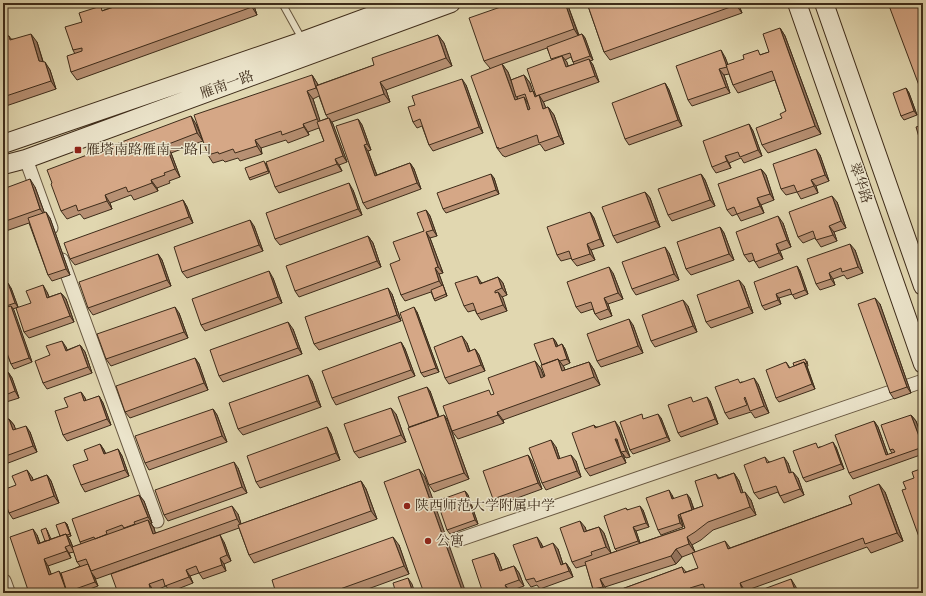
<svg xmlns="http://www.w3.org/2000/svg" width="926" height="596" viewBox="0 0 926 596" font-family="'IM FELL DW Pica','Noto Serif SC',serif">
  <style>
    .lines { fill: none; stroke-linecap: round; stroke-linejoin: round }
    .service-casing { stroke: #675740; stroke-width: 8 }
    .minor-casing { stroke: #675740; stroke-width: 15 }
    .tertiary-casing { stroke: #675740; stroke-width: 18 }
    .secondary-casing { stroke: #3e2c1a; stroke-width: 20 }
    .service { stroke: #ece5cc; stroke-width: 6 }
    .minor { stroke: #ece5cc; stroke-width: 13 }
    .tertiary { stroke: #ece5cc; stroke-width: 16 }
    .secondary { stroke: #ece5cc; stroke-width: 18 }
    .wall { fill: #b79073; stroke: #3e2c1a; fill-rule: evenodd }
    .shaded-wall { fill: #95755e; stroke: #3e2c1a }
    .building { fill: #d5a786; stroke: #3e2c1a }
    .poi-dot { fill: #8f2418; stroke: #ece5cc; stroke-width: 1.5 }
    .labels { text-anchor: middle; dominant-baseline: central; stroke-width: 3; stroke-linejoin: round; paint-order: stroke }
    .street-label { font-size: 14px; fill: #3e2c1a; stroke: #ece5cc }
    .poi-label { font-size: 14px; fill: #3e2c1a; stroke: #ece5cc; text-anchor: start }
  </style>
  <rect width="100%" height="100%" fill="#e1d7b0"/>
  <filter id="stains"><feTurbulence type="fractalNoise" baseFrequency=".005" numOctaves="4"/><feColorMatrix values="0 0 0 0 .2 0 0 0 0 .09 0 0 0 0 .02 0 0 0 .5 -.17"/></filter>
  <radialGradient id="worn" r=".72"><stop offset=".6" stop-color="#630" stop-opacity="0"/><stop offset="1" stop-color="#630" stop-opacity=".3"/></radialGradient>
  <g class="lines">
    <!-- service casing -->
    <g class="service-casing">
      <path id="service" d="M282 3 302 39"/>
    </g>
    <!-- minor casing -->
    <g class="minor-casing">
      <path id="minor" d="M26 159 51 228
        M62 260 157 521
        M458 540 923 381"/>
    </g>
    <!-- tertiary casing -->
    <g class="tertiary-casing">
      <path id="tertiary" d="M3 582 7 593"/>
    </g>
    <!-- secondary casing -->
    <g class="secondary-casing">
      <path id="secondary" d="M797 3 923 364
        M824 3 923 286
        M3 144 303 41 406 3
        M3 165 26 159 451 3"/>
    </g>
    <!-- service -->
    <use href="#service" class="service"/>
    <!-- minor -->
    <use href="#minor" class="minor"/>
    <!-- tertiary -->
    <use href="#tertiary" class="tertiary"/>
    <!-- secondary -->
    <use href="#secondary" class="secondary"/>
  </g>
  <!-- wall -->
  <path class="wall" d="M126 3H253L257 15 77 80 71 72 75 54 73 50 82 22 104 10Z
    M567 3 579 35 582 34 585 38 593 60 590 61 593 65 599 82 543 102 546 108 548 107 554 115 564 144 545 151 540 144 505 157 504 156H503L497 148 490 68 484 61ZM547 48 552 60 536 95 533 91H532L530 83 524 75 511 80 508 72 502 64ZM571 57 574 64 568 66 565 60Z
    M587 3H738L742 13 610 60 604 52Z
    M780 28 785 36 821 134 768 153 762 145 782 118 786 111 775 80 738 93 733 85 729 74 724 75 730 93 692 106 688 100 725 57 728 65 769 52Z
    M438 35 444 43 452 66 386 90 390 102 332 122 347 162 339 165 342 171 279 193 275 187 324 141 319 128 308 132 309 135 288 143 286 140 261 148 262 154 240 161 238 158 225 162 223 160 213 163 208 155 312 75 317 83 318 85 374 65ZM319 96 326 115 328 118 320 121 313 99Z
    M9 36 11 39 37 42 43 61 50 70 56 89 3 107V37Z
    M665 83 669 90 682 126 629 145 625 139Z
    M466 85 483 133 433 151 429 145 422 126 417 128 413 122 415 105Z
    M906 88 909 93 917 115 904 120 901 116Z
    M358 119 362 125 371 150 368 151 377 175 410 163 414 169 421 189 367 209 363 203Z
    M196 124 203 141 171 153 180 177 169 181 170 183 157 188 158 191 134 200 131 195 110 203 112 209 84 219 80 214 67 219 61 211Z
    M749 124 753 131 762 156 744 163 741 158 729 163 731 168 716 173 712 167Z
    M820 155 829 181 816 186 818 193 801 199 797 192 786 195 781 189Z
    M266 163 269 173 250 180 249 178Z
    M761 169 766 175 774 200 761 205 764 213 741 221 737 214 732 216 727 210Z
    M701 174 705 180 715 206 672 221 668 215Z
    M494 178 499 194 446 213 443 209Z
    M35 187 44 212 50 218 70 275 52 281 48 275 29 223 3 232V189Z
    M353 190 362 215 280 245 275 239Z
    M645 192 650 198 660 227 617 243 613 236Z
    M183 200 187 207 193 223 75 265 70 259Z
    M837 202 846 228 834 232 837 241 821 247 815 238 803 243 798 237Z
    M426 210 430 216 437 236 430 238 443 273 439 274 447 296 435 301 434 299 431 292 405 301 401 295 400 260 424 231Z
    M590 212 594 218 604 246 591 250 595 260 577 266 572 260V258L561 261 557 255Z
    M783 223 791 247 780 251 783 259 759 268 754 260 749 262 744 255Z
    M254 226 263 251 187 278 182 272Z
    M720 227 724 233 734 260 691 275 686 269Z
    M368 236 373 243 381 267 299 297 295 291Z
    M855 250 863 273 847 279 844 275 833 279 835 285 820 290 816 284Z
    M669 253 679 280 636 295 632 289Z
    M158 254 162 260 171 286 93 315 88 308Z
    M797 266 800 271 808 294 795 299 792 294 779 298 781 304 765 310 762 306Z
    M613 273 623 299 608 304 612 316 600 320 595 314 593 309 581 313 576 307Z
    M498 277 503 283 507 295 502 297 507 311 481 320 477 314 475 310 468 312 464 306 481 282 482 283Z
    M273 278 282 303 205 331 201 325Z
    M3 285 11 288 18 307 13 309 32 362 14 369 11 364 3 342Z
    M744 286 753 313 711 328 706 322Z
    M47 292 49 297 61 293 66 299 74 322 29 338 24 332 31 303Z
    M392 294 401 321 319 350 314 344Z
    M880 304 911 393 894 399 890 393Z
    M688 306 697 332 655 347 651 341Z
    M417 312 439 372 424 377 421 373Z
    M179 313 188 338 111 366 106 359Z
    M633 325 643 353 601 367 597 361Z
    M293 329 302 354 223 382 219 376Z
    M553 338 556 342 558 346 562 344 565 349 570 363 563 366 565 370 589 362 594 370 600 385 503 420 504 423 458 439 452 431 492 395 494 394 535 361 541 369 544 377 545 376 542 365Z
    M401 342 405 349 415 376 336 405 332 398Z
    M467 343 470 351 475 349 479 355 485 371 449 384 445 378Z
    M80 345 85 352 92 373 47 389 43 383 50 355 66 347 67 350Z
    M195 358 199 364 208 390 130 418 125 412Z
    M807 361 808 366H807L815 389 779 402 776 398 786 362 790 368Z
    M8 372 12 378 19 398 3 403V373Z
    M312 381 321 407 243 435 238 429Z
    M741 382 758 384 769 413 755 418 751 412 729 419 725 413Z
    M430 391 439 417 444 415 448 421 469 479 434 492 429 485 409 427Z
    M81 392 85 398 86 401 99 396 103 403 111 425 67 441 63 435 68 407Z
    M710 401 718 424 681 437 678 433Z
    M213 409 217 415 227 442 149 470 145 463Z
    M396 414 406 442 359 458 354 452Z
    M911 415 916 421 923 441V454L853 479 849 473 874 421 878 427 888 455 892 453 890 450Z
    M661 418 670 441 633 454 630 450 645 419Z
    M9 419 14 425 15 429 30 432 37 452 3 465V421Z
    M594 425 596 427H619L630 457 626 458 623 454 626 463 590 476 585 469Z
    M327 427 331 434 340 460 260 488 256 482Z
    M100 444 104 450 106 454 118 449 122 456 129 476 85 492 81 485 88 460Z
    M556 447 560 459 576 461 581 477 546 490 542 483Z
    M819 447H836L844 469 806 482 803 478Z
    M528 455 532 461 542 489 498 505 493 499Z
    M765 457 769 462 788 463 791 473 798 478 804 495 784 503 780 496 778 492 759 499 754 493Z
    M238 468 247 493 168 521 164 515Z
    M734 473 739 481 743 493 751 500 756 515 713 530 701 540 692 545 695 552 682 557 676 564 605 587 608 593H596L593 589 586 565 576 568 572 562 585 527 586 531 599 527 604 533 611 553 617 551 615 549 626 508 628 510H643L649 527 636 531 640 543 685 528 682 519H681L683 527 661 535 658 530 672 495 674 499 690 498 694 509 703 506 716 474 719 478Z
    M47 475 51 481 59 503 13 519 9 513 16 485 32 477 33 480Z
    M361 481 366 489 377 519 254 563 249 555 239 528 96 579 94 576 98 586 79 593H29L37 535 40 543 45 541 47 530 51 539 60 536 67 524 71 536 68 537 70 540 73 547 81 544 80 542 139 495 144 501 152 523H151L154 528 155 533 238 514 241 524ZM74 552 77 562 80 566 61 575 51 574 48 566 71 558 69 553Z
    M465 491 468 495 478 524 450 534 447 530Z
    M885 492 903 541 871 553 867 547 745 591 706 593H611L682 567 686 572 698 568 730 548Z
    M224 542 231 561 224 564 226 571 203 579 199 573 190 576 193 583 170 592 166 586 154 591V593H118Z
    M541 543 543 547 558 549 563 564 566 563 570 569 573 577 540 589 537 585 531 587 526 580Z
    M399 545 409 574 357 593H276Z
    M494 553 498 559 502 570 514 566 519 573 524 586 510 591V593H483Z"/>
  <!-- shaded-wall -->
  <path class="shaded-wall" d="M250 3H253L257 15 252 7Z
    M565 3H567L579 37 574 29Z
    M735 3H738L742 13 736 5Z
    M780 28 785 36 821 134 815 126Z
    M31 34 37 42 45 69 39 61Z
    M582 34 585 38 593 60 590 56Z
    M438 35 444 43 452 66 446 58Z
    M721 50 725 57 731 73 727 67Z
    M562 56 567 62 570 73 566 67Z
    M589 59 593 65 599 82 595 76Z
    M45 62 50 70 56 89 51 81Z
    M502 64 508 72 521 108 515 100Z
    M719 69 724 75 730 93 726 87Z
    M312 75 317 83 322 96 316 88Z
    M524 75 530 83 536 100 530 92Z
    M462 79 466 85 483 133 479 127Z
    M380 82 386 90 390 102 384 94Z
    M665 83 669 90 682 126 678 120Z
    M906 88 909 93 917 115 914 111Z
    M307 91 313 99 322 127 317 119Z
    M539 95 544 103 549 117 543 109Z
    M524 97 529 105 534 118 528 110Z
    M548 107 554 115 564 144 559 136Z
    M191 116 196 124 203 141 197 133Z
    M329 118 333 124 347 162 343 156Z
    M358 119 362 125 371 150 367 144Z
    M303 124 308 132 309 135 304 127Z
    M749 124 753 131 762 156 758 150Z
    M255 140 261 148 262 154 257 146Z
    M166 145 171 153 180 177 175 169Z
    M364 145 368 151 379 182 375 176Z
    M816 149 820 155 829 181 825 175Z
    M725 156 729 163 731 168 727 161Z
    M335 159 339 165 342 171 337 164Z
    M410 163 414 169 421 189 417 183Z
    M761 169 766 175 774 200 770 194Z
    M491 174 494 178 499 194 496 190Z
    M701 174 705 180 715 206 710 200Z
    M30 179 35 187 46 217 40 209Z
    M151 180 157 188 158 191 152 183Z
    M811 180 816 186 818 193 814 186Z
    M349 183 353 190 362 215 358 209Z
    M645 192 650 198 660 227 656 221Z
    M105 195 110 203 112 209 107 201Z
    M832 196 837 202 846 228 841 221Z
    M757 198 761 205 764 213 760 206Z
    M183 200 187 207 193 223 189 217Z
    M426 210 430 216 437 236 433 230Z
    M46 212 50 218 70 275 66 269Z
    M590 212 594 218 604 246 600 239Z
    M778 216 783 223 791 247 787 240Z
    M250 220 254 226 263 251 259 245Z
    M829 226 834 232 837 241 833 235Z
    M720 227 724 233 734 260 729 254Z
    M426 232 430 238 443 273 438 267Z
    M368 236 373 243 381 267 377 261Z
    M587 244 591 250 595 260 590 254Z
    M776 244 780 251 783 259 779 253Z
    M850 244 855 250 863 273 858 267Z
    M665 247 669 253 679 280 674 274Z
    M158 254 162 260 171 286 167 280Z
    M797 266 800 271 808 294 805 290Z
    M609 267 613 273 623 299 618 293Z
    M435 268 439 274 447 296 446 294 443 287 439 281Z
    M269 271 273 278 282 303 278 297Z
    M829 273 833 279 835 285 831 279Z
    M477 276 481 282 484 290 480 284Z
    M498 277 503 283 507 295 502 288Z
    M739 280 744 286 753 313 749 307Z
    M8 283 11 288 18 307 15 303Z
    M43 285 47 292 52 304 47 298Z
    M388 288 392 294 401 321 397 315Z
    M498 292 503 298 507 311 503 305Z
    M61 293 66 299 74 322 70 316Z
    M776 294 779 298 781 304 778 300Z
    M604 298 608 304 612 316 608 309Z
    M875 298 880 304 911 393 907 387Z
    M683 300 688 306 697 332 693 326Z
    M11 306 14 310 32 362 29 358Z
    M175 307 179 313 188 338 184 332Z
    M414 307 417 312 439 372 436 368Z
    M629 319 633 325 643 353 638 346Z
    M288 322 293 329 302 354 298 348Z
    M462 336 467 343 472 358 468 352Z
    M553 338 556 342 559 351 556 347Z
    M62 341 66 347 70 357 66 351Z
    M401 342 405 349 415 376 411 370Z
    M562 344 565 349 570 363 567 359Z
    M80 345 85 352 92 373 88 367Z
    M475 349 479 355 485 371 481 365Z
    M195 358 199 364 208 390 204 383Z
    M558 359 564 367 568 379 562 371Z
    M535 361 541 369 547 386 541 378Z
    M589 362 594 370 600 385 594 377Z
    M804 362 807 367 815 389 812 384Z
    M8 372 12 378 19 398 15 391Z
    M308 375 312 381 321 407 317 401Z
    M754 378 758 384 769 413 764 406Z
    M427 387 430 391 441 422 438 417Z
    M81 392 85 398 89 408 84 401Z
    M99 396 103 403 111 425 107 419Z
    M707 397 710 401 718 424 715 419Z
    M391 408 396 414 406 442 401 435Z
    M213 409 217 415 227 442 222 436Z
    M497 412 503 420 504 423 498 415Z
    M658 414 661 418 670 441 667 437Z
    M444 415 448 421 469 479 464 473Z
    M911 415 916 421 923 441V447Z
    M9 419 14 425 18 436 13 430Z
    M615 421 619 427 630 457 626 451Z
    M874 421 878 427 889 458 886 455Z
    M26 426 30 432 37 452 33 446Z
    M327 427 331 434 340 460 336 453Z
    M615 439 620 445 621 452 623 454 626 463 622 456Z
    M551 440 556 447 562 466 558 459Z
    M833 442 836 447 844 469 841 464Z
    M100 444 104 450 108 461 104 454Z
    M118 449 122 456 129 476 125 470Z
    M528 455 532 461 542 489 538 483Z
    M571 455 576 461 581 477 577 471Z
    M784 457 788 463 794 480 789 473Z
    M234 462 238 468 247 493 242 487Z
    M419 469 425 477 466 593H463Z
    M27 470 32 477 36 487 31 481Z
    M793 472 798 478 804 495 800 489Z
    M734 473 739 481 746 501 741 493Z
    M47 475 51 481 59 503 54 496Z
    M361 481 366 489 377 519 371 511Z
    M879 484 885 492 903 541 897 533Z
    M669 490 672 495 675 504 672 499Z
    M465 491 468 495 478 524 475 520Z
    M745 492 751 500 756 515 750 507Z
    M687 494 690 498 695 514 692 510Z
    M139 495 144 501 152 523 148 517Z
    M232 506 238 514 242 527 237 519Z
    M640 506 643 510 649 527 646 523Z
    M678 515 681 519 683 527 680 523Z
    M148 520 154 528 158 542 153 534Z
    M580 521 585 527 589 538 584 532Z
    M65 522 67 524 71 536 70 534Z
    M599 527 604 533 611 553 606 547Z
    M633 527 636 531 641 546 638 541Z
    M33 529 37 535 42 550 38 544Z
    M66 534 70 540 74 551 70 545Z
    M220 535 224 542 231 561 227 555Z
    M393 537 399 545 409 574 404 566Z
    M537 537 541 543 545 554 541 548Z
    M687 537 692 545 695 552 689 544Z
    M725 541 731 549H728Z
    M553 543 558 549 565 571 561 565Z
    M65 547 69 553 71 558 67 551Z
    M676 549 682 557 676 564 671 556Z
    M494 553 498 559 505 577 500 571Z
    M220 558 224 564 226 571 222 565Z
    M44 559 48 566 54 581 49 575Z
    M566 563 570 569 573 577 569 571Z
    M514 566 519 573 524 586 519 580Z
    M186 570 190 576 193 583 189 577Z
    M59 571 63 577 68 593 66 590Z
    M91 572 94 576 98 586 95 582Z
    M408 578 412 584 415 593H413Z
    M600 579 605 587 608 593H607L603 587Z
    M791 579 796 587 798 593H796Z
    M740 583 745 591 746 593H743Z
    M149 584 154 591V593H153L151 591Z
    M505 585 510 591V593L507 589Z"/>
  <!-- building -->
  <path class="building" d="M126 3H250L252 7 71 72 67 56 82 51V48L73 50 65 27 82 22 79 13 101 6 102 11Z
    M512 3H565L574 29 484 61 469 18Z
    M587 3H735L736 5 604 52Z
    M888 3H923V96Z
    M780 28 815 126 762 145 756 128 782 118 780 114 786 111 772 71 733 85 726 65 744 59 743 55 758 50 760 55 769 52 763 34Z
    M31 34 39 61 45 62 51 81 3 97V37L9 36 10 40Z
    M582 34 590 56 573 62 570 53 551 59 547 47Z
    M438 35 446 58 380 82 384 94 326 115 316 86 374 65 372 58Z
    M721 50 727 67 719 69 726 87 688 100 676 66Z
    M562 56 566 67 589 59 595 76 536 96 527 69Z
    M502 64 515 100 524 97 528 110 530 109 525 94 516 97 511 80 524 75 530 92 533 91 535 97 539 95 543 109 548 107 559 136 539 143 537 135 499 149 498 147 497 148 471 76Z
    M312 75 316 88 307 91 317 119 303 124 304 127 282 135 281 131 255 140 257 146 235 153 233 149 219 154 218 152 208 155 194 115Z
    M462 79 479 127 429 145 420 119 413 122 408 107 415 105 412 96Z
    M665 83 678 120 625 139 612 103Z
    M906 88 914 111 901 116 893 93Z
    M191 116 197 133 166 145 175 169 164 173 165 175 151 180 152 183 128 192 126 187 105 195 107 201 78 211 76 205 61 211 51 184 52 183 47 170Z
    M329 118 343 156 335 159 337 164 275 187 266 162 324 141 317 122Z
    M358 119 367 144 364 145 375 176 410 163 417 183 363 203 336 126Z
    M749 124 758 150 740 157 738 152 725 156 727 161 712 167 703 141Z
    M923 125V143L921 144 916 127Z
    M816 149 825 175 811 180 814 186 797 192 794 185 781 189 773 164Z
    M264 161 268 171 249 178 245 168Z
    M761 169 770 194 757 198 760 206 737 214 734 207 727 210 718 184Z
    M491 174 496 190 443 209 437 193Z
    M701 174 710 200 668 215 658 189Z
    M30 179 40 209 3 222V189Z
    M349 183 358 209 275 239 266 213Z
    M645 192 656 221 613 236 602 207Z
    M832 196 841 221 829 226 833 235 816 240 813 231 798 237 789 212Z
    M183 200 189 217 70 259 64 243Z
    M426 210 433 230 426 232 438 267 435 268 439 281 401 295 390 264 400 260 393 242 424 231 417 213Z
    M46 212 66 269 48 275 28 218Z
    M590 212 600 239 587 244 590 254 572 260 569 251 557 255 547 227Z
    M778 216 787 240 776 244 779 253 755 262 752 253 744 255 736 232Z
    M250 220 259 245 182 272 174 247Z
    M720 227 729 254 686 269 677 242Z
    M368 236 377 261 295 291 286 266Z
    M850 244 858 267 842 272 841 268 829 273 831 279 816 284 807 259Z
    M665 247 674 274 632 289 622 262Z
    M158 254 167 280 88 308 79 282Z
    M797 266 805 290 792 295 790 289 776 294 778 300 762 306 754 282Z
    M609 267 618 293 604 298 608 309 595 314 591 302 576 307 567 282Z
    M269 271 278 297 201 325 192 299Z
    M477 276 480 284 498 277 502 288 495 291V293L498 292 503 305 477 314 473 303 464 306 455 283Z
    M739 280 749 307 706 322 697 295Z
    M8 283 15 303 3 307V285Z
    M43 285 47 298 61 293 70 316 24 332 16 308 31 303 26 291Z
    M443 285 446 294 434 299 431 290Z
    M388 288 397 315 314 344 305 317Z
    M875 298 907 387 890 393 858 304Z
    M683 300 693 326 651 341 642 315Z
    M11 306 29 358 11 364 3 342V308Z
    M175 307 184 332 106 359 97 334Z
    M414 307 436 368 421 373 400 313Z
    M629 319 638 346 597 361 587 334Z
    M288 322 298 348 219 376 210 350Z
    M462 336 468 352 475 349 481 365 445 378 434 347Z
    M553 338 556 347 562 344 567 359 560 361 558 359 542 365 534 344Z
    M62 341 66 351 80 345 88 367 43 383 35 361 50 355 46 346Z
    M401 342 411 370 332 398 322 371Z
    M195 358 204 383 125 412 116 386Z
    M558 359 562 371 589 362 594 377 497 412 498 415 452 431 443 406 489 390 491 395 494 394 488 378 535 361 541 378 545 376 541 365Z
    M805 359 807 364H806L804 362 794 366 793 363Z
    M786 362 789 368 804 362 812 384 776 398 766 370Z
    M8 372 15 391 3 396V373Z
    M308 375 317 401 238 429 229 403Z
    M754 378 764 406 750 411 745 397 744 398 747 405 725 413 715 387 738 379 740 383Z
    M427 387 438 417 409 427 398 397Z
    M81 392 84 401 99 396 107 419 63 435 55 411 68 407 64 398Z
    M691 397 693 402 707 397 715 419 678 433 668 405Z
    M391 408 401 435 354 452 344 424Z
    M213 409 222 436 145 463 135 436Z
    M642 414 643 419 658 414 667 437 630 450 620 422Z
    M444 415 464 473 429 485 408 428Z
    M911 415 923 447 849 473 835 435 874 421 886 455 895 452 893 449 890 450 881 425Z
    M9 419 13 430 26 426 33 446 3 457V421Z
    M615 421 626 451 621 452 617 439H615L622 456 585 469 572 433 594 425 595 428Z
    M327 427 336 453 256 482 247 456Z
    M551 440 558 459 571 455 577 471 542 483 529 448Z
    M833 442 841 464 803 478 793 451 816 443 818 448Z
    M100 444 104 454 118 449 125 470 81 485 73 465 88 460 84 450Z
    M528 455 538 483 493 499 483 471Z
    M765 457 767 463 784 457 789 473 793 472 800 489 780 496 776 486 754 493 744 465Z
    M234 462 242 487 164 515 155 490Z
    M923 468V548L902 490 906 489 903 482 914 478 912 472Z
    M419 469 463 593H424L384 482Z
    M27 470 31 481 47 475 54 496 9 513 3 496V490L16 485 12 476Z
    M734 473 741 493 745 492 750 507 708 522 695 532 687 537 689 544 676 549 671 556 600 579 603 587 593 589 585 562 685 528 680 514 703 506 695 481 716 474 718 479Z
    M361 481 371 511 249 555 238 525Z
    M879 484 897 533 865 544 863 538 740 583 743 593H707L703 584 690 588 692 593H611L682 567 684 573 698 568 692 553 725 541 728 549 852 504 849 496Z
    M669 490 672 499 687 494 692 510 678 515 680 523 658 530 646 498Z
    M465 491 475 520 447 530 437 501Z
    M139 495 148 517 134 522 135 524 124 528 122 525 106 531 107 534 95 539 94 537 80 542 72 519Z
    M232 506 237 519 91 571 86 559 77 562 72 547 148 520 153 534Z
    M640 506 646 523 633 527 638 541 615 549 604 516 626 508 627 510Z
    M580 521 584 532 599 527 606 547 591 552 592 555 572 562 560 528Z
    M65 522 70 534 67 535 66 534 60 536 56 525Z
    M46 528 50 540 45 541 41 530Z
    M33 529 38 544 66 534 70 545 65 547 67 551 44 559 49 575 59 571 66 590 58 593H29L10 537Z
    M220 535 227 555 220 558 222 565 199 573 196 566 186 570 189 577 165 586 163 579 149 584 151 591 146 593H124V592L118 593 111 574Z
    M393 537 404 566 329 593H276L272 580Z
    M537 537 541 548 553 543 561 565 566 563 569 571 536 582 534 578 526 580 513 545Z
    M494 553 500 571 514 566 519 580 505 585 507 589 498 593H483L472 560Z
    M88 564 95 582 67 592 61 573Z
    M408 578 413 593H396L393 583Z
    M791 579 796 593H753Z"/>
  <!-- markers -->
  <g class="poi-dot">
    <rect x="74" y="146" width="8" height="8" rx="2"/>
    <circle cx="407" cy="506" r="4"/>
    <circle cx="428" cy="541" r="4"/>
  </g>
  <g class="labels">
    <!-- street labels -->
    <g class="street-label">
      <text transform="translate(227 85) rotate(-20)">雁南一路</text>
      <text transform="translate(860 183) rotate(71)">翠华路</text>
    </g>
    <!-- poi labels -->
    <g class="poi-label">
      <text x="86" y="150">雁塔南路雁南一路口</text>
      <text x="415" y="506">陕西师范大学附属中学</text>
      <text x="436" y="541">公寓</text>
    </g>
  </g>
  <!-- margin -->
  <rect width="926" height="596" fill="none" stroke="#e1d7b0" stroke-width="16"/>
  <rect x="4" y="4" width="918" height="588" fill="none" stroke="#3e2c1a" stroke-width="2"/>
  <rect x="8" y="8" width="910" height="580" fill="none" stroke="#3e2c1a"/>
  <rect width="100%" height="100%" filter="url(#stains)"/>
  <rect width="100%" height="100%" fill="url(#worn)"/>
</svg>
